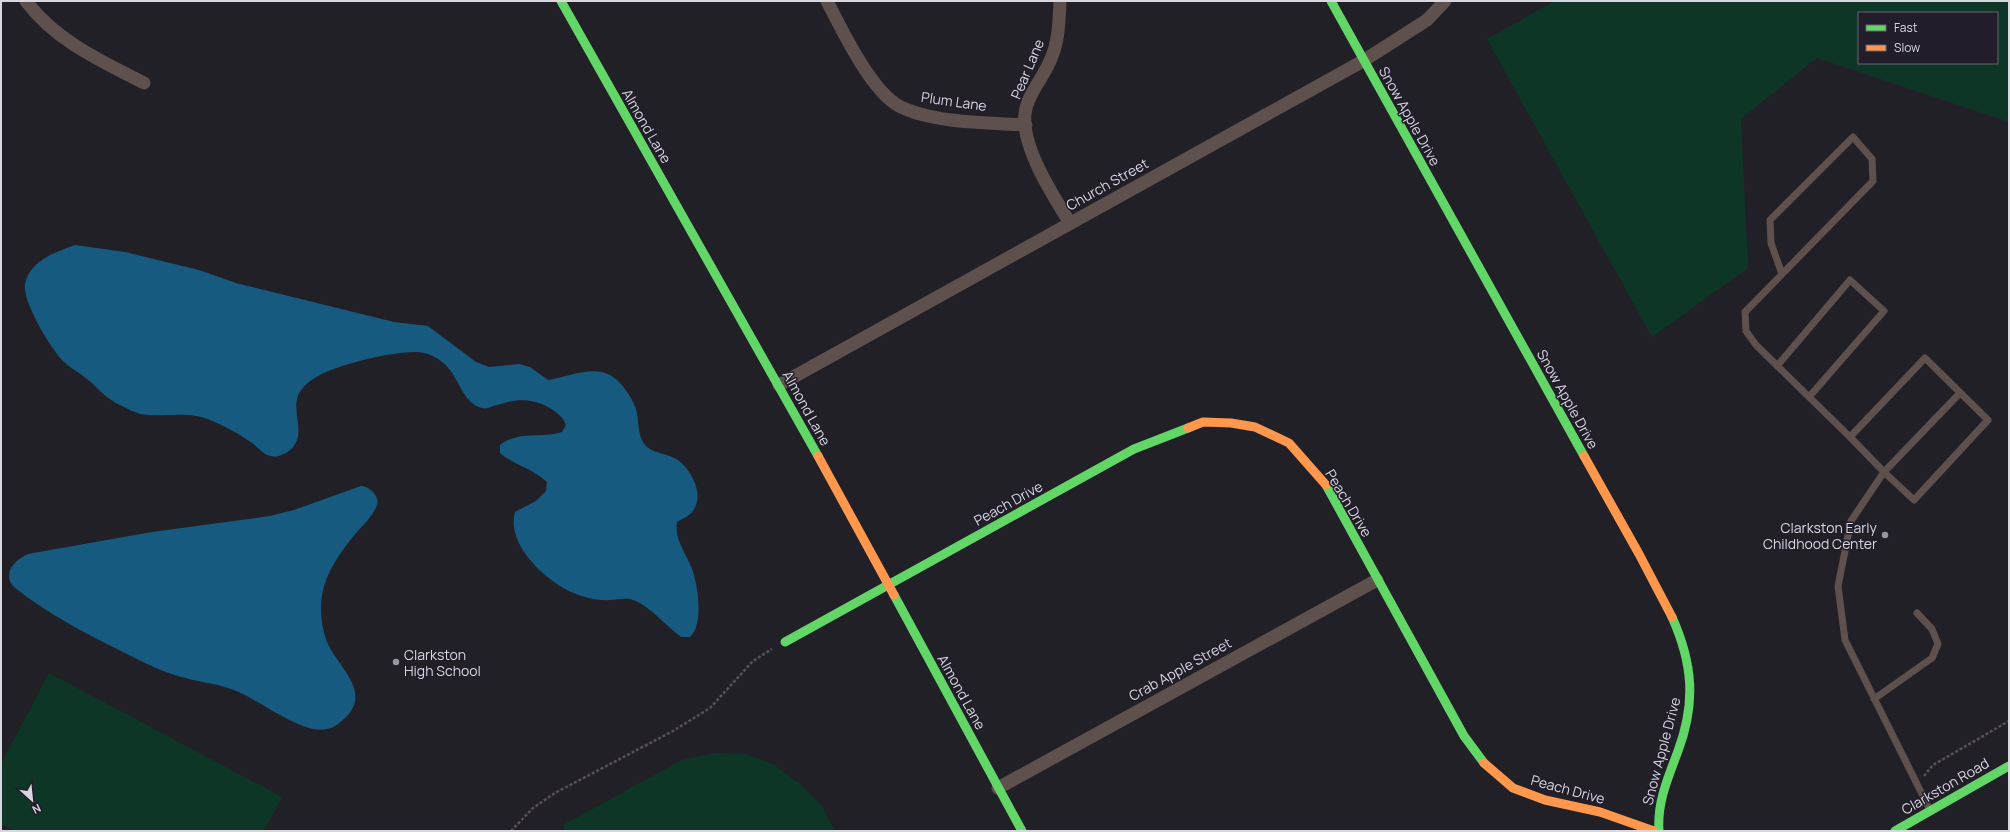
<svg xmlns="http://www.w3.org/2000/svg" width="2010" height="832" viewBox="0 0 2010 832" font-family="Manrope,sans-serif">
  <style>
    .green { fill: #0d3626; fill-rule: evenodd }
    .water { fill: #175a80 }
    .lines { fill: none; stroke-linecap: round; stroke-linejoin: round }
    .path { stroke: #5a5151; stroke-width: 2.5; stroke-dasharray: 3 2; stroke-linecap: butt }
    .lane { stroke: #5e504d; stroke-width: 7 }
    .street { stroke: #5e504d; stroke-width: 13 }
    .fast { stroke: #63d668; stroke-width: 9 }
    .slow { stroke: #ff974d; stroke-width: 9 }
    .poi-dot { fill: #98969f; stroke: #211d2a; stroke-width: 1.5 }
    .labels { text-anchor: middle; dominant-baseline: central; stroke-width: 3; stroke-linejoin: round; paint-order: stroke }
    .street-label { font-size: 14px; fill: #d8d6df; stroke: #211d2a }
    .poi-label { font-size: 14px; fill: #d8d6df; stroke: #211d2a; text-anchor: end }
  </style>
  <rect width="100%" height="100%" fill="#222027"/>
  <!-- green -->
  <path class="green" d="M1555 1H2009V122L1817 58 1741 119 1748 268 1652 337 1487 39ZM1859 13H1997V63H1859Z
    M49 673 282 797 264 831H14L1 824V764Z
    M714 753 746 754 774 765 799 783 822 806 835 831H565L563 825 682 760Z"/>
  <!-- water -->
  <path class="water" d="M75 245 125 252 199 270 236 283 394 322 428 326 476 362 489 367 519 364 530 367 548 380C579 375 605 358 627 392 631 398 636 406 637 414 639 424 638 438 646 446 654 454 666 453 676 459 691 468 706 496 692 512 689 516 682 519 677 522 674 539 686 553 692 569 698 585 704 625 690 637H681C666 626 653 609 636 601 626 596 613 601 603 600 597 600 590 598 585 597 553 589 505 547 515 512L536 501 546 491 547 482C533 469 514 465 500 453V445C520 430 540 439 562 432L566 425C562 415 555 411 546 406 526 397 514 400 493 406 489 408 486 409 482 408 465 404 460 383 450 370 444 362 434 355 424 353 402 348 338 365 318 376 309 381 299 389 297 399 293 416 307 437 289 451 284 454 277 458 271 456 263 455 258 447 252 443 240 434 224 426 210 420 188 410 164 418 140 414 134 412 128 409 122 406 105 399 96 385 82 375 75 370 69 367 63 361 51 349 22 301 25 284 30 260 56 252 75 245Z
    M361 486C369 486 380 496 377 505 373 516 363 525 356 533 341 551 326 572 322 595 320 609 321 625 326 639 334 664 371 688 348 715 342 721 335 728 327 729 302 735 260 700 234 690 216 683 197 682 178 676 157 670 137 659 117 649 81 631 47 613 15 588 1 575 14 560 28 554L152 532 270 516 294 510Z"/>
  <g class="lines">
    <!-- path -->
    <path class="path" d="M1924 776 1933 765 2009 721
      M511 831 533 808 555 793 673 731 710 708 753 661 772 649"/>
    <!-- lane -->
    <path class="lane" d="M1782 274 1771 243 1770 220 1853 137 1872 159 1873 181 1745 312 1746 331 1756 345 1850 437
      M1777 366 1850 280 1884 311 1809 397
      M1874 699 1932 658 1938 644 1932 629 1917 613
      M1930 810 1845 640 1838 586 1851 521 1884 472 1914 500 1988 420 1925 358 1850 437 1884 472 1960 393"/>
    <!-- street -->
    <path class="street" d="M26 1C56 41 101 61 144 83
      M827 1C842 30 871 91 899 106 931 123 990 123 1026 125
      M1060 1C1059 21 1059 42 1050 61 1043 78 1027 95 1025 114 1021 146 1053 196 1070 223
      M779 385 1363 61 1427 20 1445 1
      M998 788 1377 580"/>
    <!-- fast -->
    <path class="fast" d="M561 1 818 456
      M1331 1 1584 456
      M1326 485 1464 736 1484 763
      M894 595 1022 831
      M785 642 1134 449 1188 428
      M1659 831C1657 802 1668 778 1678 751 1696 703 1693 664 1672 617
      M1895 831 2009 766"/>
    <!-- slow -->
    <path class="slow" d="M1188 428 1203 422 1231 423 1255 427 1289 443 1326 485
      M818 456 894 595
      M1584 456 1639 554 1672 617
      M1484 763 1513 788 1545 800 1600 812 1654 831"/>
  </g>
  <!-- markers -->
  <g class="poi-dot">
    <circle cx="1885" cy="535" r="4"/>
    <circle cx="396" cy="662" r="4"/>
  </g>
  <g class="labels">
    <!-- street labels -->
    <g class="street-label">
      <text transform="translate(1027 69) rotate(-67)">Pear Lane</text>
      <text transform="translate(954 101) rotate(8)">Plum Lane</text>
      <text transform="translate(1410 116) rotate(61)">Snow Apple Drive</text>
      <text transform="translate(647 126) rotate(60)">Almond Lane</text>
      <text transform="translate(1107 184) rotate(-29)">Church Street</text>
      <text transform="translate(1568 399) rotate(61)">Snow Apple Drive</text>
      <text transform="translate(807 408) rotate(61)">Almond Lane</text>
      <text transform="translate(1008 503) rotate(-29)">Peach Drive</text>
      <text transform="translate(1349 503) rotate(59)">Peach Drive</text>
      <text transform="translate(1180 669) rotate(-29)">Crab Apple Street</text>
      <text transform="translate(962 692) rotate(61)">Almond Lane</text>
      <text transform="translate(1661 751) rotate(-75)">Snow Apple Drive</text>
      <text transform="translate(1945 786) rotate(-30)">Clarkston Road</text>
      <text transform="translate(1568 789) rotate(15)">Peach Drive</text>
    </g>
    <!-- poi labels -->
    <g class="poi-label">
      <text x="1877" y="527">Clarkston Early<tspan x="1877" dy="16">Childhood Center</tspan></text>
      <text x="404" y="654" text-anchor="start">Clarkston<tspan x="404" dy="16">High School</tspan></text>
    </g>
  </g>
  <!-- border -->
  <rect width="2010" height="832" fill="none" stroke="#d8d6df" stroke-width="4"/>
  <!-- legend -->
  <rect x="1858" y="12" width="140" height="52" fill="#211d2a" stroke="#6a6772"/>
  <rect x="1866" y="25" width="20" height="6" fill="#63d668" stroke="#6a6772"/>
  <text x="1894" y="32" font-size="12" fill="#d8d6df">Fast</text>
  <rect x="1866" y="45" width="20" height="6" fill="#ff974d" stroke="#6a6772"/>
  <text x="1894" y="52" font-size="12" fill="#d8d6df">Slow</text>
  <!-- north arrow -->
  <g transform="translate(32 800) rotate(153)" stroke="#211d2a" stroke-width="3" paint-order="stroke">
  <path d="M0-3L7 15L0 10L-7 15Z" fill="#d8d6df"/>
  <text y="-6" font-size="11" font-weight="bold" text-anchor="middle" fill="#d8d6df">N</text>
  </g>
</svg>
